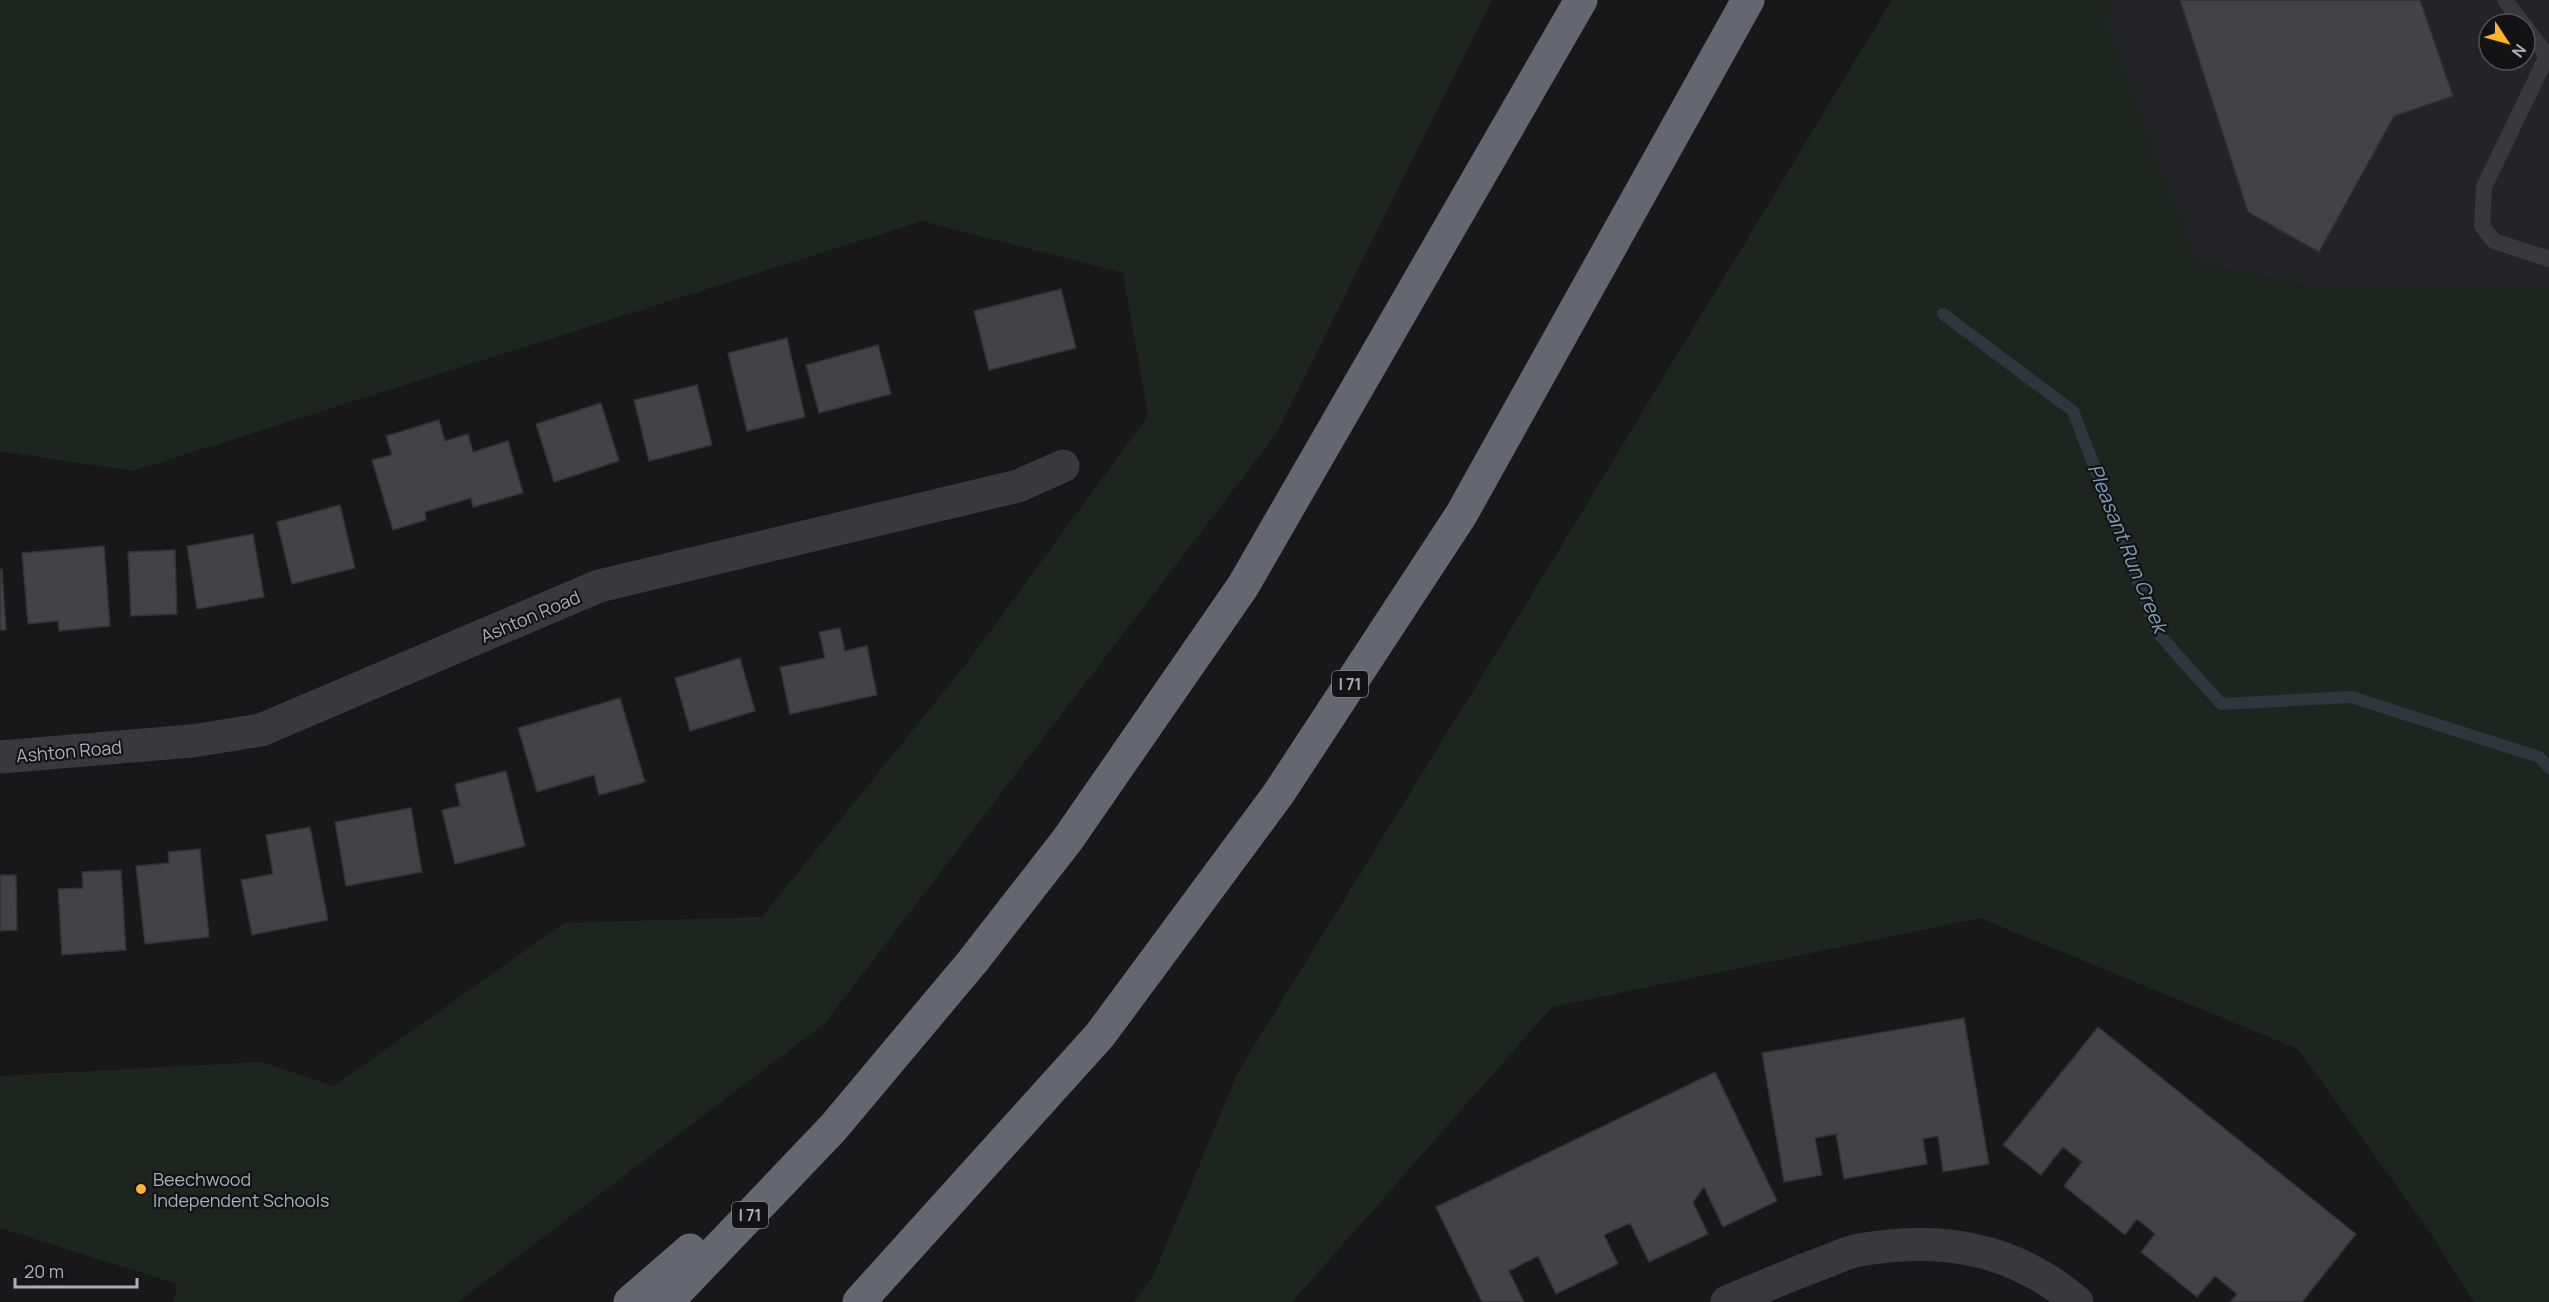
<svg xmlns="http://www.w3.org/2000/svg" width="2549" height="1302" viewBox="0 0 2549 1302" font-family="Manrope,sans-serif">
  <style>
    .built { fill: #232427; fill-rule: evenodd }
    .green { fill: #1d261e }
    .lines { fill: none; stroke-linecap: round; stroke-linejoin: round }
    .stream { stroke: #2c373f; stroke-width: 12 }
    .building { fill: #424347; stroke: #313136; stroke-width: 1.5 }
    .lane { stroke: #38393f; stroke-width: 16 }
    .street { stroke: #38393f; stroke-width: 33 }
    .highway { stroke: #646771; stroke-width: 33 }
    .poi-dot { fill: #ffb52b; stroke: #131315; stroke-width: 2 }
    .labels { text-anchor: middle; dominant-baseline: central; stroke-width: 4.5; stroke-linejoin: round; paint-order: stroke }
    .shield { fill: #131315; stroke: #7c8089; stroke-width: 1.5 }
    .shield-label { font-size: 16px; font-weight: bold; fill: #a9afbb }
    .street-label { font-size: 18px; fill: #a9afbb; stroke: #131315 }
    .poi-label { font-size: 18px; fill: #a9afbb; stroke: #131315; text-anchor: start }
    .water-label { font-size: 20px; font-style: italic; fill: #7d9eb9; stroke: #131315 }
  </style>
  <rect width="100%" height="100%" fill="#18181a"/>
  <!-- built -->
  <path class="built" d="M2112 0H2549V287H2310L2196 263 2105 22ZM2489 24H2525V60H2489Z"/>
  <!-- green -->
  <path class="green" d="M0 0H1492L1276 434 825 1023 458 1302H174L177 1284 0 1228V1076L262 1062 334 1086 564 923 762 917 967 663 1148 416 1123 273 922 221 133 471 0 451Z
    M1892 0H2112L2106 22 2196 263 2310 287H2549V1302H2474L2429 1231 2298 1049 1980 918 1552 1007 1292 1302H1134L1154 1274 1238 1072 1508 634Z"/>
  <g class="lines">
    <!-- stream -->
    <path class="stream" d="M1943 314 2073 411 2158 633 2221 704 2351 697 2539 757 2549 768"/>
  </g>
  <!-- building -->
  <path class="building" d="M2180 0H2420L2453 96 2394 116 2319 252 2248 212Z
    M1061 289 1076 348 989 370 974 311Z
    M787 338 805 417 747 431 728 353Z
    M878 345 891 394 819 413 806 365Z
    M697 385 712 445 649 461 634 400Z
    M601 403 619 461 554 482 536 424Z
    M439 420 445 441 468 434 473 452 508 441 523 493 473 507 471 498 425 512 426 520 393 530 372 460 392 455 386 436Z
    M340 505 355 568 292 584 277 522Z
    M253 534 264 597 197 609 187 546Z
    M104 546 110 626 59 631 58 621 28 624 22 553Z
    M175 550 177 614 131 616 128 552Z
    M2 569 6 630H0V570Z
    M840 628 845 651 867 646 877 695 790 714 780 667 825 658 819 632Z
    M740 658 755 711 690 731 675 678Z
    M620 698 645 782 599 795 594 775 537 792 518 728Z
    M506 771 525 846 455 864 442 810 460 806 455 784Z
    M411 808 422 872 346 886 335 822Z
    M310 827 328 920 252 935 241 880 273 874 266 835Z
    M200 849 209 937 145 944 136 866 169 863 168 852Z
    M121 870 126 950 62 955 58 889 83 888 82 872Z
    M0 875H16L17 930 0 931Z
    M1964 1018 1989 1164 1943 1172 1938 1136 1923 1139 1927 1164 1844 1179 1836 1134 1815 1138 1822 1175 1784 1182 1762 1053Z
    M2098 1027 2356 1234 2302 1302H2230L2237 1294 2215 1276 2197 1297 2141 1252 2155 1234 2137 1219 2125 1235 2064 1186 2082 1162 2063 1147 2041 1175 2003 1145Z
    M1715 1072 1777 1201 1723 1227 1704 1187 1693 1202 1708 1234 1649 1262 1630 1223 1604 1235 1618 1264 1556 1294 1538 1256 1509 1271 1524 1302H1482L1436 1207Z"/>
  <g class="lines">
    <!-- lane -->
    <path class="lane" d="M2505 0 2523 24
      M2525 26 2547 56
      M2549 52 2484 187 2482 226 2494 241 2549 259"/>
    <!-- street -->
    <path class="street" d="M0 757 192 741 261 730 599 586 1018 486 1063 466
      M1727 1302C1760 1288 1792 1274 1825 1262 1836 1258 1847 1252 1859 1250 1941 1236 2012 1247 2077 1302"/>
    <!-- highway -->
    <path class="highway" d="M630 1302 690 1250
      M667 1302 833 1128 973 961 1068 839 1243 586 1581 0
      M859 1302 1100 1035 1279 793 1461 515 1748 0"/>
  </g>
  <!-- markers -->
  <circle class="poi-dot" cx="141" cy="1189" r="6"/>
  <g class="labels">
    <!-- shield labels -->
    <g class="shield">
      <rect x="1332" y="671" width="36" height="26" rx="4.5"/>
      <rect x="732" y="1202" width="36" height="26" rx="4.5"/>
    </g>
    <g class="shield-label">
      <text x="1350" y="684">I 71</text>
      <text x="750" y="1215">I 71</text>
    </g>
    <!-- street labels -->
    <g class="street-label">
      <text transform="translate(530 616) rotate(-23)">Ashton Road</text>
      <text transform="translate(69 751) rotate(-5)">Ashton Road</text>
    </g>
    <!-- poi labels -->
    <g class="poi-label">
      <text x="153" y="1179">Beechwood<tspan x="153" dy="21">Independent Schools</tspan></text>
    </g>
    <!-- water labels -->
    <g class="water-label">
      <text transform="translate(2128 548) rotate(68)">Pleasant Run Creek</text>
    </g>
  </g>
  <!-- north arrow -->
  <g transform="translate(2507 42) rotate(126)"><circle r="28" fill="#131315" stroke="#4f5157" stroke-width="1.5"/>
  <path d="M0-4.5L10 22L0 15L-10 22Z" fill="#ffb52b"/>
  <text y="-9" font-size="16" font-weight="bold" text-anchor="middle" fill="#a9afbb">N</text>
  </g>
  <!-- scale -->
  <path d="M15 1278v9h122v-9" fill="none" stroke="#a9afbb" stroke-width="3"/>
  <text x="24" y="1278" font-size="18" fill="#a9afbb" stroke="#131315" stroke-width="4.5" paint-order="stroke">20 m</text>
</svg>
